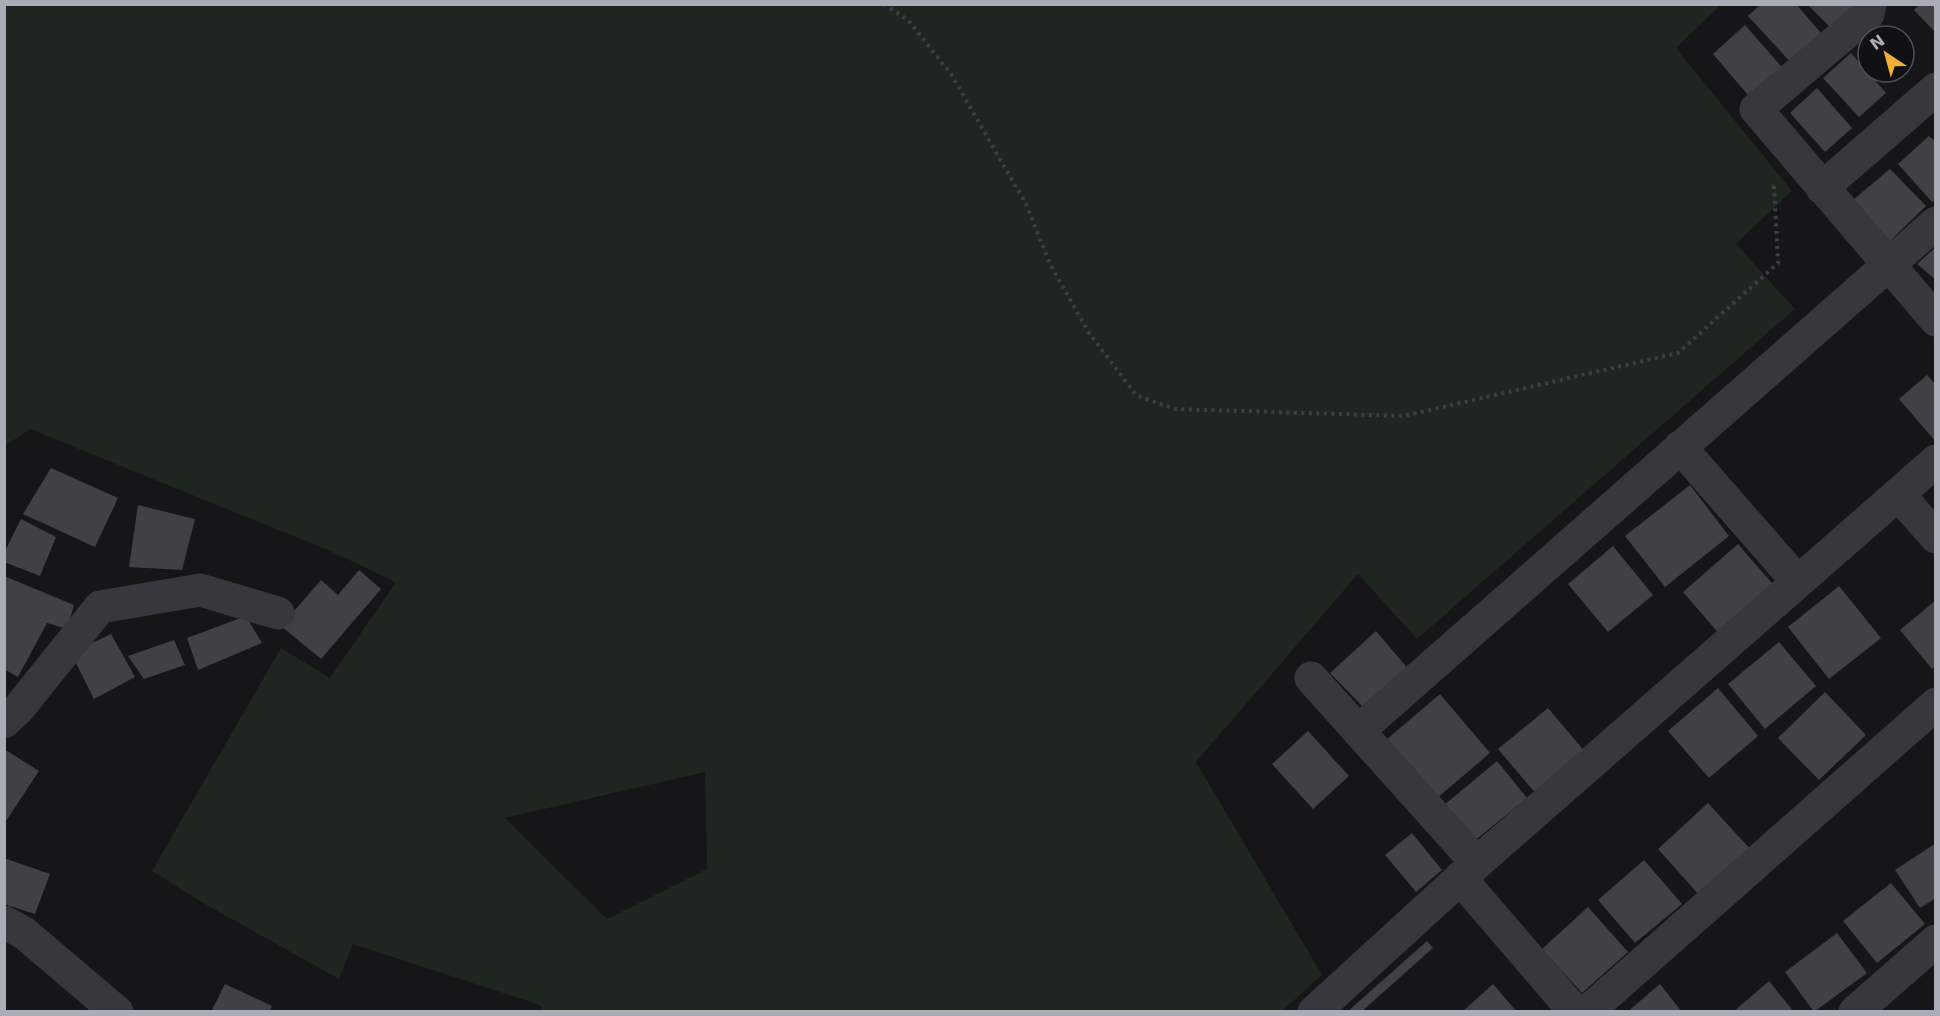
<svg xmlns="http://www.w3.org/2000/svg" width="1940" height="1016" viewBox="0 0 1940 1016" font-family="'DejaVu Sans',sans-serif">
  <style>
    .green { fill: #1e261f; fill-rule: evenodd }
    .building { fill: #404145 }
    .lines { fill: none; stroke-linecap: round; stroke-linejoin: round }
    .path { stroke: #3d3f44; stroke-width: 4; stroke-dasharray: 3 4.5; stroke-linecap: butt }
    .minor { stroke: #37383d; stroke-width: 33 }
  </style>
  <rect width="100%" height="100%" fill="#161618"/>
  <!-- green -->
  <path class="green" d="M5 4 1721 5 1676 48 1792 191 1736 244 1795 309 1417 639 1358 574 1196 762 1322 975 1282 1011H543L540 1005 353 944 339 979 203 903 152 871 281 648 330 678 396 582 330 551 30 429 5 446ZM705 772 707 869 607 919 505 818Z"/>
  <!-- building -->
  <path class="building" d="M1761 4H1796L1826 39 1794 66 1748 16Z
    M1807 4H1864L1835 32Z
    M1920 4H1936V33L1914 10Z
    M1745 25 1786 72 1753 101 1713 54Z
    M1851 53 1886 93 1859 117 1823 78Z
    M1817 88 1852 128 1825 152 1790 113Z
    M1929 136 1936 142V199L1932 202 1898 164Z
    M1890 169 1926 206 1890 241 1853 200Z
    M1936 247V280L1917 264Z
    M1927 375 1936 385V442L1899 399Z
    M51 468 118 498 95 547 23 514Z
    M1690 485 1729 536 1665 587 1625 536Z
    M138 505 195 519 182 570 129 567Z
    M21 519 56 537 40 576 4 562V553Z
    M1738 544 1777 589 1722 637 1683 592Z
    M1613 546 1653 595 1608 632 1568 584Z
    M359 570 381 589 321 659 281 626 321 580 338 595Z
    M4 576 74 605 67 629 47 623 18 677 4 669Z
    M1839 586 1881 638 1829 679 1788 627Z
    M1936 600V666L1932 669 1900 630Z
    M246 616 262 643 198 670 187 638Z
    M1376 631 1410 671 1366 710 1330 673Z
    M111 634 135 677 94 699 71 653Z
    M174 640 185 665 144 679 128 656Z
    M1779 642 1816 686 1765 729 1728 684Z
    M1718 688 1758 736 1709 778 1668 731Z
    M1825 692 1866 735 1819 780 1778 738Z
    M1440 694 1490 753 1436 799 1386 740Z
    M1548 708 1586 753 1537 795 1498 749Z
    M1308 731 1349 776 1313 809 1272 764Z
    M4 749 39 771 4 824Z
    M1497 761 1527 798 1473 842 1443 806Z
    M1708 803 1751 850 1700 896 1658 849Z
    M1412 833 1442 870 1416 892 1385 855Z
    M1936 843V898L1920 908 1895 870Z
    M4 858 50 874 35 914 4 904Z
    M1644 860 1682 904 1635 943 1598 900Z
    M1891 883 1925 924 1877 963 1843 921Z
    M1588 907 1628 952 1582 993 1542 949Z
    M1837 933 1867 973 1814 1012 1785 972Z
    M1427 941 1433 948 1361 1012H1347Z
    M1769 981 1794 1012H1733Z
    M225 984 272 1006 269 1012H211Z
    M1493 984 1517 1012H1462Z
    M1660 984 1682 1012H1627Z"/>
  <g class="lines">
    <!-- path -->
    <path class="path" d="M884 4 908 20 951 74 1026 204 1050 264 1089 333 1136 395 1175 409 1404 416 1678 353 1778 263 1774 186 1776 183"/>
    <!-- minor -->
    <path class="minor" d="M1870 4 1868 14 1756 109 1936 320
      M1822 188 1936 89
      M1680 447 1798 582
      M1898 494 1936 537
      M1311 678 1477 863
      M4 722 19 708 100 607 200 590 278 613
      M1358 731 1936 223
      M1460 878 1575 1012
      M4 922 24 933 117 1012
      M1314 1012 1477 863 1936 461
      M1587 1012 1936 704
      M1855 1012 1936 941"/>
  </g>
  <!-- border -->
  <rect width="1940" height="1016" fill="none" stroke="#a8adb8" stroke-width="12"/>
  <!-- north arrow -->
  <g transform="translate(1886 54) rotate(324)"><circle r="28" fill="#111113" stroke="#4d4f55" stroke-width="1.5"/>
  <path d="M0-4.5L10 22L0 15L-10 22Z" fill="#f2b134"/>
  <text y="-9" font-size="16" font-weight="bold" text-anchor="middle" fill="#a8adb8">N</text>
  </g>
</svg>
